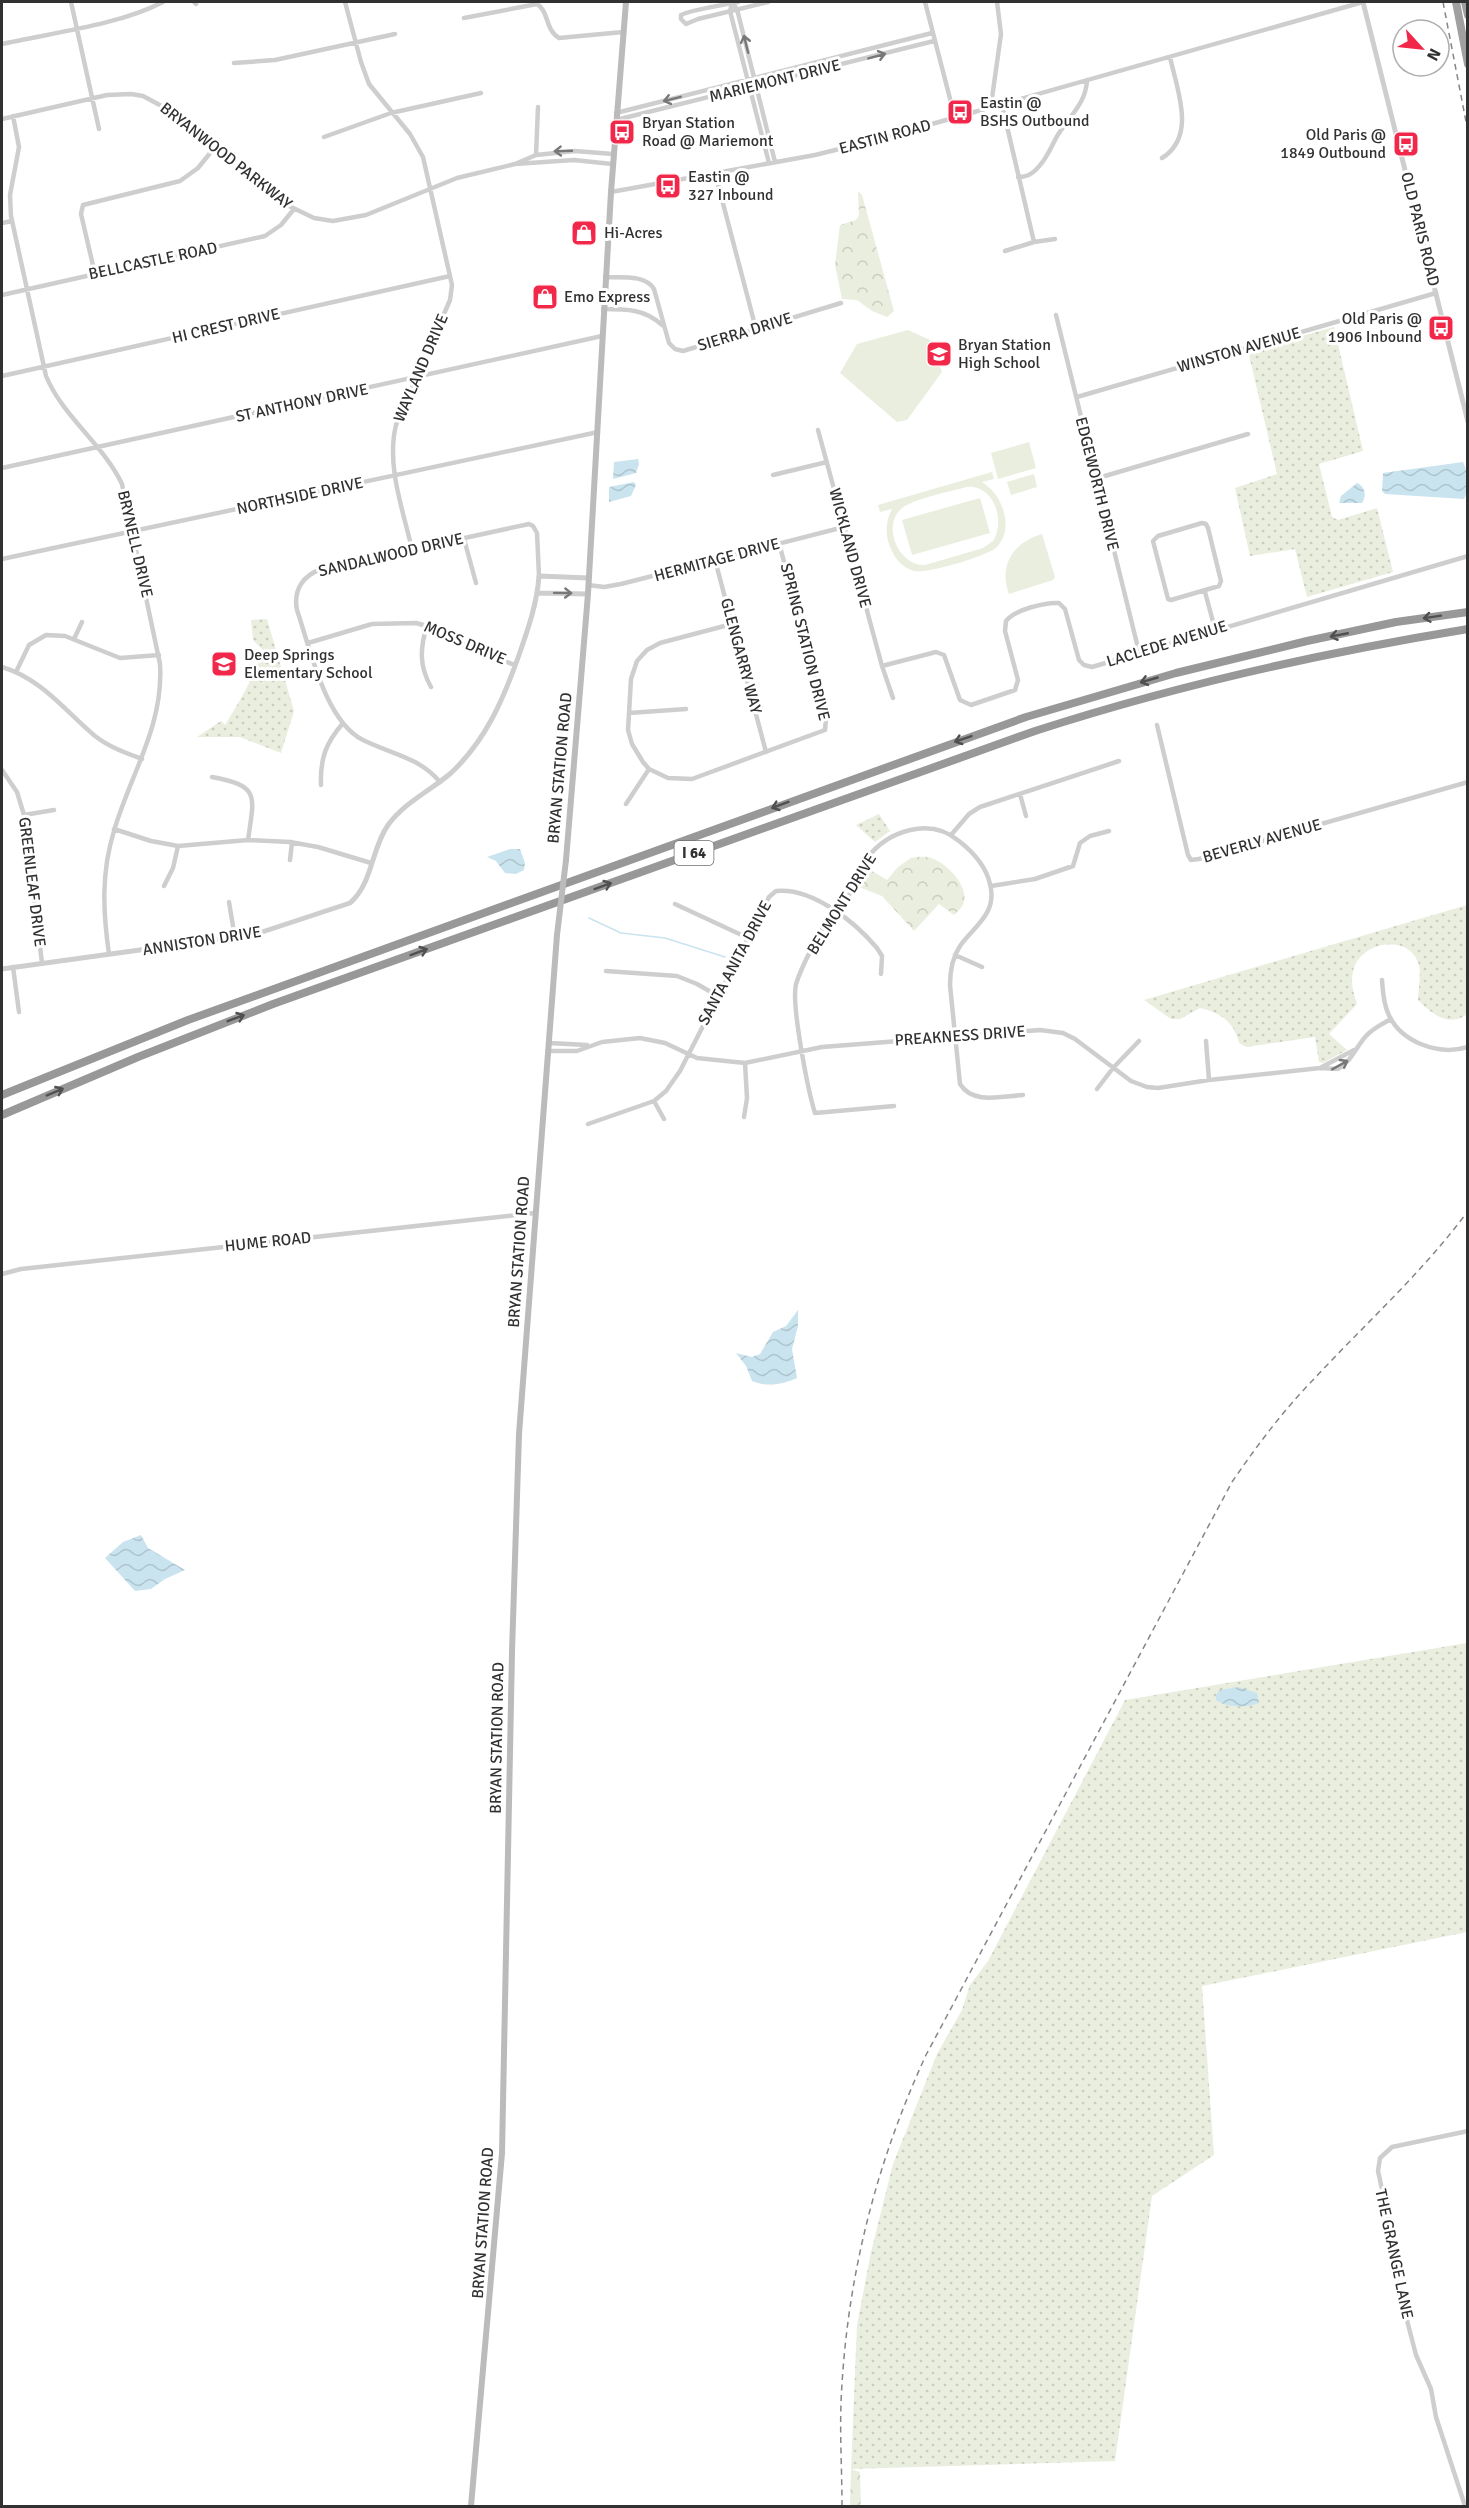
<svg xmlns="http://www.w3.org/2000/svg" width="1469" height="2508" viewBox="0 0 1469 2508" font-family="Signika,sans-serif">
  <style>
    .grass { fill: url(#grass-dots) }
    .forest { fill: url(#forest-crowns) }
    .park { fill: #e9eede; fill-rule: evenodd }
    .water { fill: url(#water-waves) }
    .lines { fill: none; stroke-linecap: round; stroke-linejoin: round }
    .stream { stroke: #c9e4ef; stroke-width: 1.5 }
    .minor { stroke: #cecece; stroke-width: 4.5 }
    .tertiary { stroke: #cecece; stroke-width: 5 }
    .secondary { stroke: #bbb; stroke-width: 6 }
    .trunk { stroke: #a0a0a0; stroke-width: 8 }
    .motorway { stroke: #989898; stroke-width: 8 }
    .rail { stroke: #868686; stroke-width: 1.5; stroke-dasharray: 6 4.5; stroke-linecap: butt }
    .secondary-bridge { stroke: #bbb; stroke-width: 6 }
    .oneway { stroke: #787878 }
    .oneway2 { stroke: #505050 }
    .labels { text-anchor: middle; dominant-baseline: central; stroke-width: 6; stroke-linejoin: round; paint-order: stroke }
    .shield { fill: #fff; stroke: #6f6f6f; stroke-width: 1.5 }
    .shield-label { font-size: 15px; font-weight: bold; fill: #313131 }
    .street-label { font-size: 16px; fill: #313131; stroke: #fff }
    .poi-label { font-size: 16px; fill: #313131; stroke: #fff; text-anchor: start }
  </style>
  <defs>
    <pattern id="grass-dots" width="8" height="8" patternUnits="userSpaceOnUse" patternTransform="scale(1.5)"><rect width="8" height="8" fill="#e9eede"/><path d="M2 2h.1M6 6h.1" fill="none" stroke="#c8cdbf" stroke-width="1.8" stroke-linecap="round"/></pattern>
    <pattern id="forest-crowns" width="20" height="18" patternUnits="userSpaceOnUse" patternTransform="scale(1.5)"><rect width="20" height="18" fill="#e9eede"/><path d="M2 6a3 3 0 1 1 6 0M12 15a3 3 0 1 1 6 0" fill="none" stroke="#c8cdbf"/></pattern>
    <pattern id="water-waves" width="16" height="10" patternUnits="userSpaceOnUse" patternTransform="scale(1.5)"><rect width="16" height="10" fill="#c9e4ef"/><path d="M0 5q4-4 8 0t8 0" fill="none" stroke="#adc4cd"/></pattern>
  </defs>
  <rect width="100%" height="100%" fill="#fff"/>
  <!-- grass -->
  <path class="grass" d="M1334 327 1363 451 1319 464 1332 517 1338 520 1377 508 1393 572 1307 597 1295 549 1250 556 1235 488 1277 474 1248 351Z
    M267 619 294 711 281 753 240 737H197L221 721 225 725C240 701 254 677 263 650L253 640 251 620Z
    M879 814 890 831 875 842 856 825Z
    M1467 905V1014C1449 1028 1432 1014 1418 1000 1418 989 1422 973 1418 962 1406 932 1358 943 1353 972 1350 983 1354 994 1357 1004L1329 1034 1347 1050 1323 1063 1319 1062 1315 1037 1246 1047 1239 1043C1234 1022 1221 1013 1200 1008L1180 1019H1171L1144 1000Z
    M1467 1643V1932L1202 1986 1214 2155 1152 2196 1115 2461 851 2469 857 2325 871 2252 893 2164 937 2054 962 2010 970 1985 988 1961 1125 1700Z"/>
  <!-- forest -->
  <path class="forest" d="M858 191 862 195 894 311 887 317 872 311 857 300 842 299 835 265 840 225 856 220 859 215Z
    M911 858C917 857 925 856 931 858 945 862 971 887 963 904 962 908 957 912 954 915L939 904 914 931 882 896 859 887 867 868 887 880 898 867Z
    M851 2469 860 2472 861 2506H850Z"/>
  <!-- park -->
  <path class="park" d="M908 330 930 340 942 372 907 420 897 422 840 373 857 344Z
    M1029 442 1036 468 998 479 991 453Z
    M992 472 994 479 982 482C1002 494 1015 527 997 547 988 556 927 574 914 571 903 568 895 559 891 549 885 536 885 522 892 509L880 512 878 505ZM966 487C994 484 1006 521 993 541L983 548 925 565C900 567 882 528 900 510 910 499 950 492 966 487Z
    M1034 474 1037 487 1011 495 1007 482Z
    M980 498 990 533 912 555 902 520Z
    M1042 534 1055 577 1053 580 1009 594C998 565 1014 542 1042 534Z"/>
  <!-- water -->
  <path class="water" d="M638 459 639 464 636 473 613 479 614 462Z
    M1463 462C1468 472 1469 490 1464 499L1385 494 1382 491 1383 473Z
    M634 482 636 485 631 496 609 502V487Z
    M1357 483C1365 486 1367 496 1362 503H1339L1341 496Z
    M510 849H520L525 863 524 870 516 874 505 873 496 861 487 857Z
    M798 1310V1326L792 1349 797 1378C783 1385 766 1387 752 1381L746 1366 736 1353 752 1357 760 1354 773 1332 786 1326Z
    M141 1535 148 1548 185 1570 165 1579 151 1589 135 1591 105 1558 123 1542Z
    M1239 1687 1257 1693 1259 1703C1247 1708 1227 1708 1216 1700V1695L1220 1690Z"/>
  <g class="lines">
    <!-- stream -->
    <path class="stream" d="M589 918 621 933 665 938 725 957"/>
    <!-- minor -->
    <path class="minor" d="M71 2 99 129
      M194 2 196 4
      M345 2 361 62 369 84 410 134 423 157 452 285 450 300 396 425C386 465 403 510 412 549
      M738 2C728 4 686 11 681 15V19L686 24 698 19 768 2
      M925 2 955 118
      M732 3 737 9 775 162
      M732 3 730 11 769 163
      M464 18 537 4C549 11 545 30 559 38L623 32
      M2 44C51 33 119 25 163 2
      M234 63 275 60 395 34
      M992 98 1001 34 997 2
      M1002 105 1034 242
      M616 113 932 33
      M13 116 19 147 10 195 11 216 46 376C63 417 103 444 122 484L160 664C164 726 130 775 114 831 101 873 103 912 109 954
      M2 119 107 95 131 94 143 96 169 110 289 206 314 218 333 221 366 215 457 178 515 164 536 155 575 151 613 154
      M616 120 934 41
      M324 137 391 113 481 93
      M536 155 538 107
      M1162 158C1197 136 1177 90 1170 57
      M515 164 574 160 612 164
      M715 173 756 329
      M1018 177C1023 177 1028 176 1032 173 1043 165 1050 150 1056 138 1067 118 1086 105 1087 80
      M611 192 815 155 872 141 1363 2
      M2 223 12 221
      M1005 251 1034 242 1055 239
      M95 274 81 214 83 205 180 181 198 168 215 147
      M605 277C621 278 645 274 654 289L669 343 675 349 683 351 841 303
      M2 295 265 236 281 225 294 209
      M603 309C626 309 645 309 662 325
      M1056 315 1139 652
      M2 376 450 276
      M1077 397 1436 293
      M818 430 882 666 893 698
      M2 468 602 336
      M773 475 827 462
      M1098 478 1248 434
      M1202 523 1206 524 1208 528 1221 581 1219 586 1171 600 1168 599 1153 541 1158 536Z
      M464 539 476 583
      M2 559 598 432
      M715 560 766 752
      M588 585 604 587 621 584 844 527
      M1205 592 1215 629
      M732 624 660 643 647 650 637 661 631 679 628 730 632 744 643 762 649 769 668 778 692 779 825 730 826 718 779 543
      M427 625C420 648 419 666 431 687
      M74 639 82 622
      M308 643 372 624 416 623 434 628 476 651 515 665
      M882 666 936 652 944 655 960 700 971 705 1015 690 1018 680 1005 631 1006 621C1014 610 1045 602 1059 603L1065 609 1079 660 1084 665 1092 667 1468 556
      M2 667C42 679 65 711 95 736 109 747 126 753 142 759
      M16 672 29 645 46 635 65 636 120 658 159 655
      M629 713 686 709
      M1157 725 1188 855 1191 860 1199 859 1468 782
      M2 770 17 792 24 815 42 963
      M212 777C261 786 254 796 248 840
      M440 782C419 757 391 754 363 740 325 721 310 648 297 610 293 590 303 575 322 569L529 524 533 526 537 533 539 576
      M321 785C320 758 326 743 343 723
      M1020 794 1026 816
      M626 804 649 769
      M24 815 54 810
      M114 829 151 841 178 846 248 840 290 842 318 847 371 863
      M951 835 969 814 980 807 1119 761
      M290 860 292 842
      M164 886 173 868 178 846
      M991 886 1035 879 1073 866 1080 843 1090 836 1109 831
      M229 902 235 938
      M675 904 748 938
      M955 955 982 967
      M13 967 19 1012
      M606 971 677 976 697 984 718 996
      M1382 980C1383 991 1383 1002 1388 1013 1400 1042 1438 1056 1468 1047
      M1206 1041 1209 1080
      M549 1043 587 1045
      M548 1051H577L602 1042 640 1038 665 1043 697 1058 745 1063 822 1047 1040 1030 1063 1033 1075 1039 1131 1081 1147 1087 1158 1088 1209 1080 1320 1068 1338 1069C1351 1062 1356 1047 1366 1036 1373 1028 1382 1024 1391 1019
      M1320 1068 1354 1050
      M1097 1089 1113 1068 1139 1041
      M654 1101 664 1119
      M894 1106 815 1113C808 1091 791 1004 796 984 801 968 819 932 829 919 834 911 842 906 847 898 856 886 858 870 867 858 889 830 930 817 959 841 973 852 986 866 990 884 998 914 973 927 960 946 952 958 950 971 950 985L960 1084C973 1105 1002 1096 1023 1095
      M744 1117 747 1098 745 1063
      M588 1124 654 1101 666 1091 680 1071 769 897 776 891C812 887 855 922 877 948L882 956 881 974
      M2 1274 21 1269 535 1213
      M1465 2506 1436 2417 1431 2389 1416 2355 1395 2274 1390 2226 1378 2171 1380 2158 1392 2147 1468 2131"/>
    <!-- tertiary -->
    <path class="tertiary" d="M1363 2 1468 422
      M538 593 588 594
      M2 969 256 934 350 903C373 883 371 849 388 825 405 802 430 791 451 773 486 740 503 700 519 655 528 629 537 604 539 576L589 578"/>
    <!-- secondary -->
    <path class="secondary" d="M566 860 588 594 611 192 626 2
      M471 2506 502 2153 512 1652 519 1434 557 935"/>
    <!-- trunk -->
    <path class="trunk" d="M1456 2 1468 64
      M1465 2 1468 15"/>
    <!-- motorway -->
    <path class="motorway" d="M2 1095 188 1020 1026 717 1176 673 1307 641 1396 622 1468 612
      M2 1115 138 1057 273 1004 1035 731C1177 685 1321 653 1468 629"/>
    <!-- rail -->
    <path class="rail" d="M1443 2 1468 132
      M842 2506C842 2466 839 2425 842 2384 849 2269 878 2159 926 2055L1232 1482C1256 1447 1282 1412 1312 1381 1364 1325 1422 1273 1468 1211"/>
    <!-- secondary-bridge -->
    <path class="secondary-bridge" d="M557 935 566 860"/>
  </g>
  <!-- one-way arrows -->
  <defs><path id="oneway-shaft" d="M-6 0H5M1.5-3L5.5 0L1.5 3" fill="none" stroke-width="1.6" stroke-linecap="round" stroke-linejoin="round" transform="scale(1.5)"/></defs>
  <g class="oneway">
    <use href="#oneway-shaft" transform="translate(746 44) rotate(-104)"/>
    <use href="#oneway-shaft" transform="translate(877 56) rotate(-15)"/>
    <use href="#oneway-shaft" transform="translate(672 99) rotate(166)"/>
    <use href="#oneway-shaft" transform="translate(563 151) rotate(178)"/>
    <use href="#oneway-shaft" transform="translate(563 593) rotate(1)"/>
    <use href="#oneway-shaft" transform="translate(1340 1065) rotate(-29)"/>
  </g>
  <g class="oneway2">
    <use href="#oneway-shaft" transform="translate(1432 617) rotate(171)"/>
    <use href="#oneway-shaft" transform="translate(1339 635) rotate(169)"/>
    <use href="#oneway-shaft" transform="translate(1149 680) rotate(164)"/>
    <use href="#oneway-shaft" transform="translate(963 739) rotate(161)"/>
    <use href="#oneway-shaft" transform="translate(780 805) rotate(160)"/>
    <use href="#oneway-shaft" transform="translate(603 886) rotate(-20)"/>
    <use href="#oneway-shaft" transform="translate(419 952) rotate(-20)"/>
    <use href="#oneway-shaft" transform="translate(236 1018) rotate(-21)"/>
    <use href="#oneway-shaft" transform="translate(55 1092) rotate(-23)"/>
  </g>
  <!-- icons -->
  <defs>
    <g id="bus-square" transform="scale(1.35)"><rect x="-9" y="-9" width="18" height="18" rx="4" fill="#f2284b" stroke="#fff"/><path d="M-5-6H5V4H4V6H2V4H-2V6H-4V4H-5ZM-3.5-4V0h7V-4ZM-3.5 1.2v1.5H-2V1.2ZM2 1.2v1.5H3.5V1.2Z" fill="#fff"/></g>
    <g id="shop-square" transform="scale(1.35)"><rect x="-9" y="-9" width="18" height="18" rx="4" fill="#f2284b" stroke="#fff"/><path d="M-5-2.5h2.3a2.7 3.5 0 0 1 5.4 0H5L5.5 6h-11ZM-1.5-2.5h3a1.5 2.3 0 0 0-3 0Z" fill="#fff"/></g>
    <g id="school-square" transform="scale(1.35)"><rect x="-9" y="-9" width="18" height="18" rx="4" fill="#f2284b" stroke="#fff"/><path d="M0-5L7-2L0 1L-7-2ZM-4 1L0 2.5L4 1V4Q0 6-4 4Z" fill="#fff"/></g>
  </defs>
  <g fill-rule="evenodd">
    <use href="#bus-square" x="960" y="112"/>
    <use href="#bus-square" x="622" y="132"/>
    <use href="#bus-square" x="1406" y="144"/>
    <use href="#bus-square" x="668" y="186"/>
    <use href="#shop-square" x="584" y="233"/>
    <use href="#shop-square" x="545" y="297"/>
    <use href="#bus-square" x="1441" y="328"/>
    <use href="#school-square" x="939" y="354"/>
    <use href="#school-square" x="224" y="664"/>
  </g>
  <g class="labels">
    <!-- shield labels -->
    <rect class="shield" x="674.5" y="841" width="39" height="24" rx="4.5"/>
    <g class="shield-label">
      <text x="694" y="853">I 64</text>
    </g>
    <!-- street labels -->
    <g class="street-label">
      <text transform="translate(775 81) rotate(-14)">MARIEMONT DRIVE</text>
      <text transform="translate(885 137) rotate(-15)">EASTIN ROAD</text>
      <text transform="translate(226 156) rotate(38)">BRYANWOOD PARKWAY</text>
      <text transform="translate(1420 229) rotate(76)">OLD PARIS ROAD</text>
      <text transform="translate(153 261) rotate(-12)">BELLCASTLE ROAD</text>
      <text transform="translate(226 326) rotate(-13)">HI CREST DRIVE</text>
      <text transform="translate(745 332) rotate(-17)">SIERRA DRIVE</text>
      <text transform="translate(1239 350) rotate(-16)">WINSTON AVENUE</text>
      <text transform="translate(421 368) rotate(-67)">WAYLAND DRIVE</text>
      <text transform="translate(302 403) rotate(-12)">ST ANTHONY DRIVE</text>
      <text transform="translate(1097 484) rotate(76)">EDGEWORTH DRIVE</text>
      <text transform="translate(300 496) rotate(-12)">NORTHSIDE DRIVE</text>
      <text transform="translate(135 544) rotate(77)">BRYNELL DRIVE</text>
      <text transform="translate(850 548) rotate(75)">WICKLAND DRIVE</text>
      <text transform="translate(391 555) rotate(-13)">SANDALWOOD DRIVE</text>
      <text transform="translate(717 560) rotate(-15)">HERMITAGE DRIVE</text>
      <text transform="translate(805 642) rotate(76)">SPRING STATION DRIVE</text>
      <text transform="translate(465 643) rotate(23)">MOSS DRIVE</text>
      <text transform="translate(1167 644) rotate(-17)">LACLEDE AVENUE</text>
      <text transform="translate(741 656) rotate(75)">GLENGARRY WAY</text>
      <text transform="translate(560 768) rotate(-85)">BRYAN STATION ROAD</text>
      <text transform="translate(1262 841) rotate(-16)">BEVERLY AVENUE</text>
      <text transform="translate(32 882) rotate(83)">GREENLEAF DRIVE</text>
      <text transform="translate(842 904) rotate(-58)">BELMONT DRIVE</text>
      <text transform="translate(202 941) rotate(-9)">ANNISTON DRIVE</text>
      <text transform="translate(735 963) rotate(-62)">SANTA ANITA DRIVE</text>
      <text transform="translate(960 1036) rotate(-4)">PREAKNESS DRIVE</text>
      <text transform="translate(268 1242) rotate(-6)">HUME ROAD</text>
      <text transform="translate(519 1252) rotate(-86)">BRYAN STATION ROAD</text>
      <text transform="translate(497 1738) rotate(-89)">BRYAN STATION ROAD</text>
      <text transform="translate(483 2223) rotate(-86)">BRYAN STATION ROAD</text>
      <text transform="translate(1394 2254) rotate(78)">THE GRANGE LANE</text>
    </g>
    <!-- poi labels -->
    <g class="poi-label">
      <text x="980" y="103">Eastin @<tspan x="980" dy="18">BSHS Outbound</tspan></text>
      <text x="642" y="123">Bryan Station<tspan x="642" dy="18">Road @ Mariemont</tspan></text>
      <text x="1386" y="135" text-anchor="end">Old Paris @<tspan x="1386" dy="18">1849 Outbound</tspan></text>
      <text x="688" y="177">Eastin @<tspan x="688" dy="18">327 Inbound</tspan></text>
      <text x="604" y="233">Hi-Acres</text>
      <text x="564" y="297">Emo Express</text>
      <text x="1422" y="319" text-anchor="end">Old Paris @<tspan x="1422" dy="18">1906 Inbound</tspan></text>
      <text x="958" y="345">Bryan Station<tspan x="958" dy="18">High School</tspan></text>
      <text x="244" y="655">Deep Springs<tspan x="244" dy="18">Elementary School</tspan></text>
    </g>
  </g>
  <!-- border -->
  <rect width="1469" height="2508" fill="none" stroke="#313131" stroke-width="6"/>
  <!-- north arrow -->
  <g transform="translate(1421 48) rotate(117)"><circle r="28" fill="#ffffff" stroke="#adadad" stroke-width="1.5"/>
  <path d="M0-4.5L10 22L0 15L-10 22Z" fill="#f2284b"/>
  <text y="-9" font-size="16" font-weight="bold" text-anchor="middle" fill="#313131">N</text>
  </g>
</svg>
